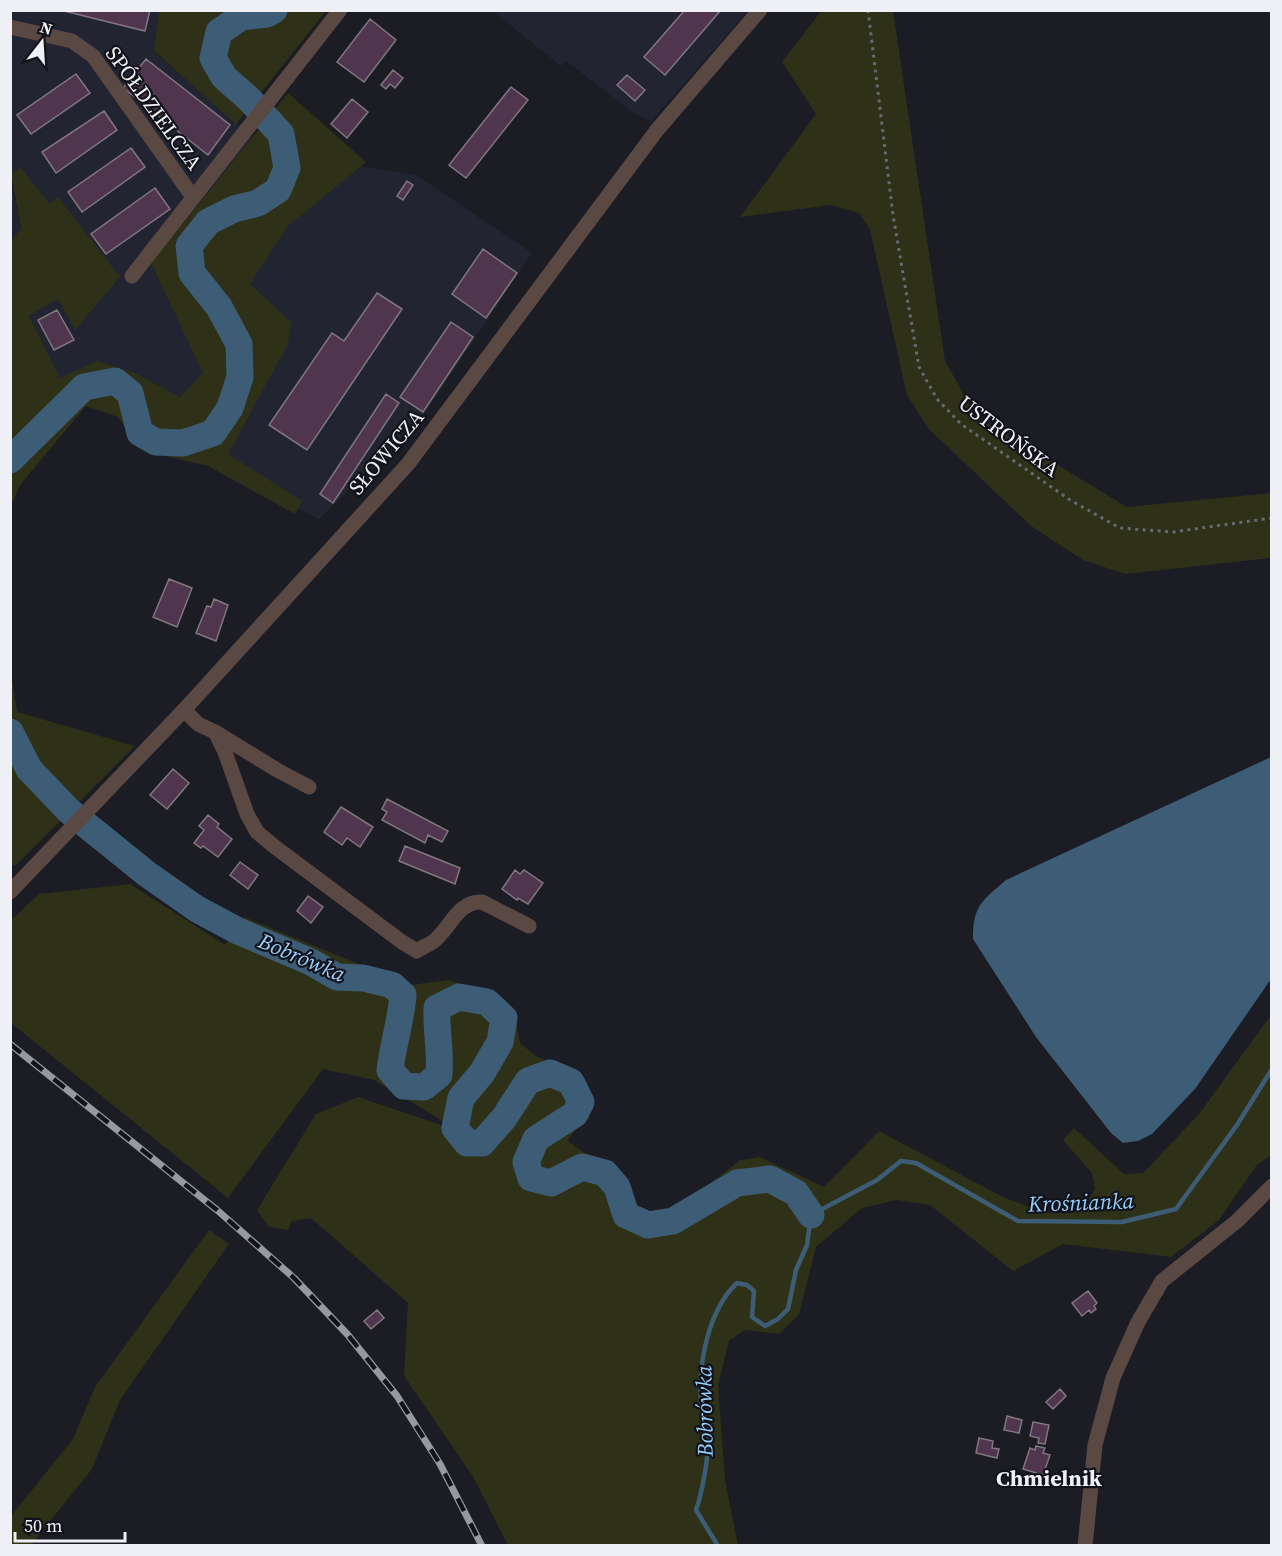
<svg xmlns="http://www.w3.org/2000/svg" width="1282" height="1556" viewBox="0 0 1282 1556" font-family="'Source Serif 4',serif">
  <style>
    .built { fill: #232432 }
    .green { fill: #2e3118 }
    .water { fill: #3d5d76 }
    .lines { fill: none; stroke-linecap: round; stroke-linejoin: round }
    .stream { stroke: #3d5d76; stroke-width: 4.5 }
    .river { stroke: #3d5d76; stroke-width: 27 }
    .building { fill: #50354f; stroke: #80777f; stroke-width: 1.5 }
    .path { stroke: #686971; stroke-width: 3; stroke-dasharray: 3 4.5; stroke-linecap: butt }
    .minor { stroke: #594942; stroke-width: 15 }
    .rail-casing { stroke: #9899a0; stroke-width: 7 }
    .rail { stroke: #12131a; stroke-width: 4.5; stroke-dasharray: 14; stroke-linecap: butt }
    .labels { text-anchor: middle; dominant-baseline: central; stroke-width: 4.5; stroke-linejoin: round; paint-order: stroke }
    .street-label { font-size: 21px; fill: #eff0f6; stroke: #12131a }
    .water-label { font-size: 22px; font-style: italic; fill: #96cefb; stroke: #12131a }
    .neighbourhood-label { font-size: 22px; font-weight: bold; fill: #eff0f6; stroke: #12131a }
  </style>
  <rect width="100%" height="100%" fill="#1b1c24"/>
  <!-- built -->
  <path class="built" d="M11 11H159L154 52 253 137 151 263 204 373 180 397 137 374 60 379 29 316 58 299 75 329 59 198 50 204 21 168 11 174Z
    M493 11H748L651 121 634 113 566 61 561 66Z
    M317 160 416 175 532 253 421 419 319 519 287 503 218 455 270 378 228 260Z
    M10 177 21 228 13 239 10 238Z"/>
  <!-- green -->
  <path class="green" d="M822 10 893 11 945 361 976 416 1127 507 1271 493V558L1125 574 1083 560 1031 526 929 429 907 395 870 230 859 213 831 205 740 217 816 114 782 62Z
    M159 11V10L326 11 236 124 154 51Z
    M288 93 366 162 287 227 250 284 292 323 288 344 228 454 302 501 295 514 208 466 153 453 134 440 118 417 86 406 20 485 11 506 10 238 13 239 21 228 11 174 21 168 50 204 58 197 120 277 75 330 58 299 29 316 60 378 97 361 137 374 180 397 203 373 151 263Z
    M11 672 17 712 135 746 15 866 10 863Z
    M130 884 225 945 244 917 410 985 449 980 497 995 514 1011 520 1043 536 1056 583 1077C595 1110 584 1114 568 1141L583 1152 602 1159 618 1174 632 1209 650 1216 671 1215 740 1160 760 1157 824 1187 879 1131 1003 1197 1045 1213H1072L1087 1203 1095 1189 1092 1173 1063 1140 1074 1128 1124 1174 1143 1173 1199 1114 1271 1015V1155L1256 1166 1219 1220 1171 1257 1063 1244 1013 1271 930 1205 897 1200 862 1208 816 1247 799 1314 779 1334 744 1330 729 1341 718 1385 725 1480 738 1545H508L472 1475 404 1376 408 1303 311 1218 292 1221 288 1230 269 1227 257 1210 316 1114 358 1097 444 1126 441 1120 374 1080 323 1069 228 1198 11 1023V920L39 894Z
    M209 1230 229 1244 120 1400 92 1469 31 1545H11V1516L73 1439 95 1387Z"/>
  <!-- water -->
  <path class="water" d="M1271 757V979L1195 1089 1152 1134 1138 1141 1123 1143 1111 1133 1036 1037 973 939C973 905 982 901 1006 880Z"/>
  <g class="lines">
    <!-- stream -->
    <path class="stream" d="M718 1546 696 1510C702 1494 709 1455 708 1437 707 1425 702 1413 701 1400 698 1363 709 1309 737 1283L747 1285 754 1291 752 1317 765 1326 778 1319 788 1309 796 1270 807 1245 811 1215 877 1180 901 1161 916 1163 1018 1221 1122 1222 1176 1209 1237 1125 1272 1069"/>
    <!-- river -->
    <path class="river" d="M10 460 84 387 115 381 130 393 140 433 156 442 183 443 213 433 230 408 240 377 239 344 219 307 192 273 189 246 208 222 234 209 258 203 278 190 287 168 281 134 250 100 224 77 213 58 219 32 241 17 267 14 274 10
      M10 732 29 769 69 811 147 874 197 909 238 931 311 962 337 977 363 978 392 985 403 995C401 1021 393 1044 390 1070L404 1086 424 1087 439 1075C441 1051 436 1032 437 1008L459 997 487 1002 504 1018 500 1042 482 1073 461 1098 455 1128 467 1143H482L504 1118 528 1081 550 1073 571 1082 581 1102 575 1114 536 1139 526 1162 531 1178 551 1183 582 1167 605 1173 617 1187 626 1215 648 1225 673 1221 737 1183 770 1179 796 1193 811 1215"/>
  </g>
  <!-- building -->
  <path class="building" d="M60 10H150L145 31Z
    M685 10H721L665 75 644 57Z
    M370 19 396 40 364 82 337 62Z
    M146 59 230 125 208 155 123 88Z
    M393 70 403 78 395 88 390 84 386 89 381 85Z
    M76 74 90 93 31 134 17 115Z
    M627 75 645 90 635 101 617 85Z
    M511 87 528 100 466 178 449 165Z
    M352 99 368 112 347 138 331 124Z
    M104 111 117 130 56 173 42 152Z
    M131 148 145 167 82 212 68 192Z
    M407 181 413 185 403 200 397 196Z
    M155 188 170 209 106 254 91 234Z
    M483 249 517 273 486 318 452 294Z
    M377 293 402 309 307 450 269 425 332 333 344 341Z
    M57 310 74 340 54 350 38 320Z
    M451 322 473 337 423 412 400 397Z
    M386 394 399 403 333 503 320 494Z
    M169 579 192 588 177 627 153 617Z
    M214 599 228 605 216 641 196 633 207 606 211 607Z
    M173 769 189 783 167 809 150 795Z
    M387 799 448 831 442 842 428 835 425 843 382 820 387 812 382 809Z
    M341 807 373 827 360 847 347 838 342 845 324 832Z
    M208 815 219 824 217 827 232 839 218 857 203 846 201 848 194 843 204 830 199 826Z
    M405 846 460 868 455 884 399 861Z
    M240 862 258 875 248 889 230 875Z
    M515 870 520 874 524 870 543 883 528 904 518 898 517 900 502 889Z
    M308 896 323 907 311 923 297 911Z
    M1088 1291 1097 1303 1094 1306 1096 1309 1091 1313 1089 1310 1082 1316 1072 1303Z
    M377 1310 384 1318 371 1329 364 1321Z
    M1060 1389 1066 1396 1053 1409 1046 1402Z
    M1007 1416 1022 1420 1019 1433 1004 1430Z
    M1033 1422 1049 1425 1045 1444 1038 1443 1039 1438 1030 1436Z
    M979 1438 993 1441 992 1448 999 1449 997 1458 976 1453Z
    M1036 1446 1045 1448 1043 1453 1050 1455 1043 1475 1023 1469 1030 1448 1035 1450Z"/>
  <g class="lines">
    <!-- path -->
    <path class="path" d="M868 10 893 215 919 367 937 399 961 424 1070 500 1120 528 1173 532 1272 518"/>
    <!-- minor -->
    <path class="minor" d="M10 27 72 41 93 56 193 197
      M132 276 340 10
      M184 710 198 724 215 732 277 770 309 787
      M215 732 225 752 247 814 257 832 275 847 402 942 417 951C422 947 429 945 434 941 451 927 458 901 482 902L529 926
      M10 892 184 710 408 464 657 130 760 10
      M1085 1546 1095 1445 1113 1378 1138 1322 1162 1281 1237 1221 1272 1186"/>
    <!-- rail casing -->
    <g class="rail-casing">
      <path id="rail" d="M10 1044 217 1210 294 1278 348 1335 397 1396 440 1464 482 1546"/>
    </g>
    <!-- rail -->
    <use href="#rail" class="rail"/>
  </g>
  <g class="labels">
    <!-- street labels -->
    <g class="street-label">
      <text transform="translate(154 108) rotate(54)">SPÓŁDZIELCZA</text>
      <text transform="translate(1009 436) rotate(37)">USTROŃSKA</text>
      <text transform="translate(386 452) rotate(-50)">SŁOWICZA</text>
    </g>
    <!-- water labels -->
    <g class="water-label">
      <text transform="translate(302 957) rotate(23)">Bobrówka</text>
      <text transform="translate(1081 1202) rotate(-2)">Krośnianka</text>
      <text transform="translate(704 1411) rotate(-91)">Bobrówka</text>
    </g>
    <!-- neighbourhood labels -->
    <g class="neighbourhood-label">
      <text x="1049" y="1478">Chmielnik</text>
    </g>
  </g>
  <!-- border -->
  <rect width="1282" height="1556" fill="none" stroke="#eff0f6" stroke-width="24"/>
  <!-- north arrow -->
  <g transform="translate(42 42) rotate(17)" stroke="#12131a" stroke-width="4.5" paint-order="stroke">
  <path d="M0-4.5L10 22L0 15L-10 22Z" fill="#eff0f6"/>
  <text y="-9" font-size="16" font-weight="bold" text-anchor="middle" fill="#eff0f6">N</text>
  </g>
  <!-- scale -->
  <path d="M15 1532v9h110v-9" fill="none" stroke="#eff0f6" stroke-width="3"/>
  <text x="24" y="1532" font-size="18" fill="#eff0f6" stroke="#12131a" stroke-width="4.5" paint-order="stroke">50 m</text>
</svg>
